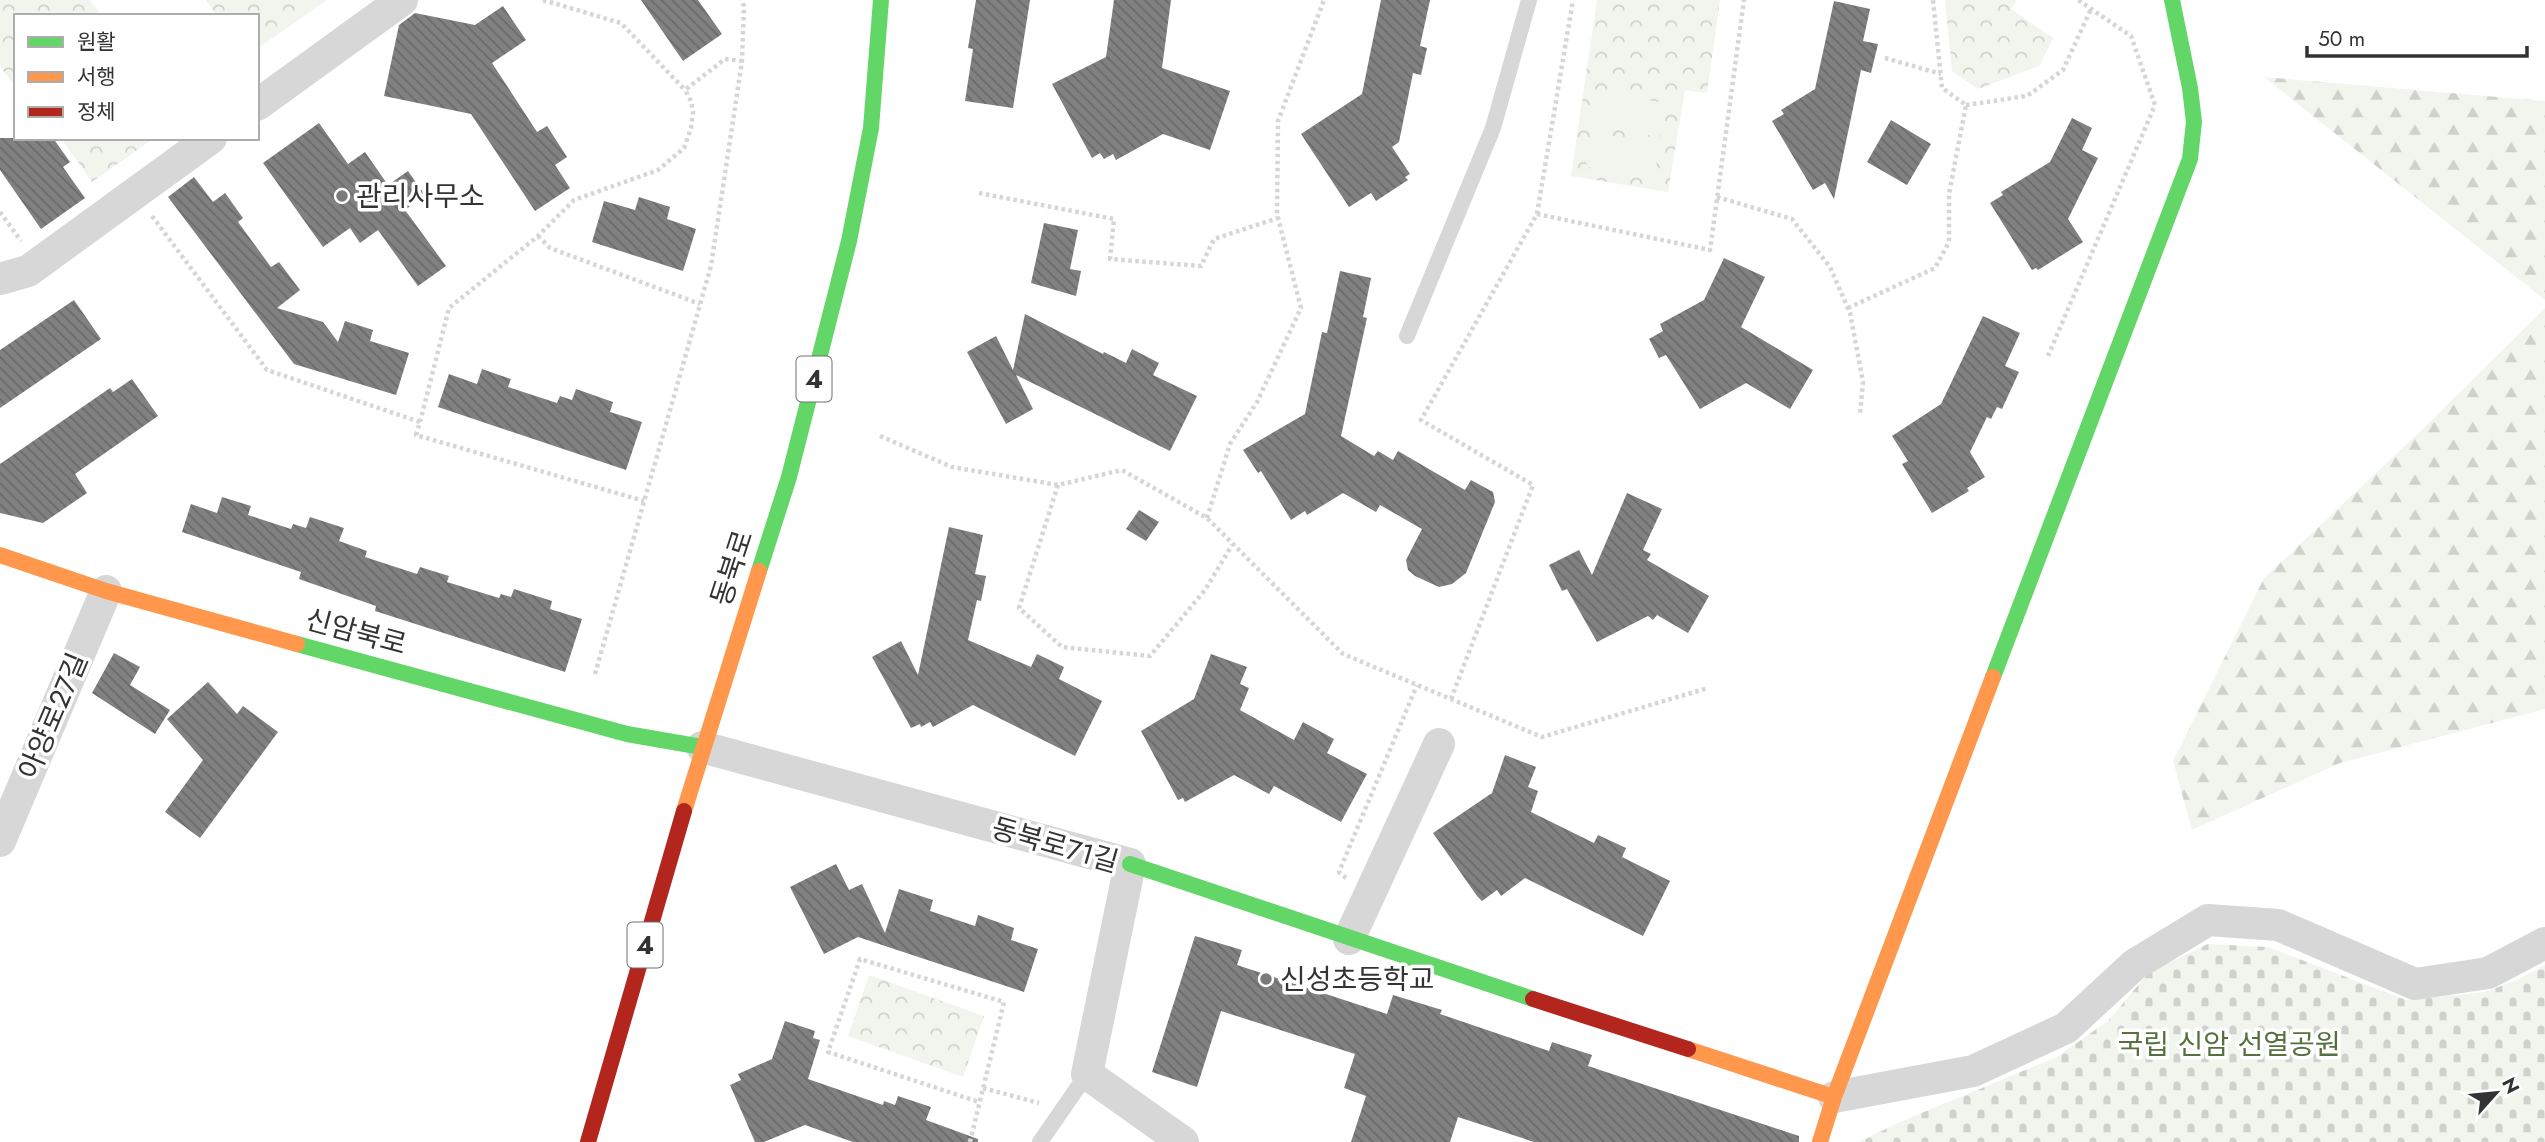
<svg xmlns="http://www.w3.org/2000/svg" width="2545" height="1142" viewBox="0 0 2545 1142" font-family="Jost,'Noto Sans KR',sans-serif">
  <style>
    .forest { fill: url(#forest-firs) }
    .cemetery { fill: url(#cemetery-stones) }
    .park { fill: url(#park-crowns) }
    .garden { fill: #f1f5ed }
    .building { fill: url(#building-back-hatch) }
    .lines { fill: none; stroke-linecap: round; stroke-linejoin: round }
    .path { stroke: #d6d6d6; stroke-width: 4.5; stroke-dasharray: 3.5 3.5; stroke-linecap: butt }
    .lane { stroke: #d7d7d7; stroke-width: 16 }
    .street { stroke: #d7d7d7; stroke-width: 32 }
    .fast { stroke: #63d668; stroke-width: 16 }
    .slow { stroke: #ff974d; stroke-width: 16 }
    .jam { stroke: #b3261e; stroke-width: 16 }
    .poi-dot { fill: #7a7a7a; stroke: #fff; stroke-width: 2.5 }
    .labels { text-anchor: middle; dominant-baseline: central; stroke-width: 7; stroke-linejoin: round; paint-order: stroke }
    .shield { fill: #fff; stroke: #707070; stroke-width: 2 }
    .shield-label { font-size: 26px; font-weight: bold; fill: #333 }
    .poi-label { font-size: 28px; fill: #333; stroke: #fff; text-anchor: start }
    .street-label { font-size: 28px; fill: #333; stroke: #fff }
    .park-label { font-size: 28px; fill: #56703f; stroke: #fff }
  </style>
  <defs>
    <pattern id="forest-firs" width="22" height="20" patternUnits="userSpaceOnUse" patternTransform="scale(1.75)"><rect width="22" height="20" fill="#f1f5ed"/><path d="M5 1l3.5 6h-7zM16 11l3.5 6h-7z" fill="#cfd2cc"/></pattern>
    <pattern id="cemetery-stones" width="16" height="16" patternUnits="userSpaceOnUse" patternTransform="scale(1.75)"><rect width="16" height="16" fill="#f1f5ed"/><path d="M2 7V4a2 2 0 0 1 4 0v3zM10 15v-3a2 2 0 0 1 4 0v3z" fill="#cfd2cc"/></pattern>
    <pattern id="park-crowns" width="20" height="18" patternUnits="userSpaceOnUse" patternTransform="scale(1.75)"><rect width="20" height="18" fill="#f1f5ed"/><path d="M2 6a3 3 0 1 1 6 0M12 15a3 3 0 1 1 6 0" fill="none" stroke="#cfd2cc"/></pattern>
    <pattern id="building-back-hatch" width="6" height="6" patternUnits="userSpaceOnUse" patternTransform="scale(1.75)"><rect width="6" height="6" fill="#818181"/><path d="M-1 5l2 2M0 0l6 6M5-1l2 2" fill="none" stroke="#6a6a6a"/></pattern>
  </defs>
  <rect width="100%" height="100%" fill="#fff"/>
  <!-- forest -->
  <path class="forest" d="M2264 77 2545 101V300Z
    M2545 308V709L2340 763 2192 830 2173 761 2264 578 2424 428Z"/>
  <!-- cemetery -->
  <path class="cemetery" d="M2208 944 2268 947 2406 1000 2485 992 2517 980 2545 965V1142H1859L1900 1122 2057 1057 2109 1020 2149 972Z"/>
  <!-- park -->
  <path class="park" d="M0 0H90L102 16H16V88L0 66Z
    M206 0H327L257 49V16H217Z
    M1597 0H1720L1707 93 1685 90 1668 192 1571 176Z
    M1945 0H2017L2011 9 2053 38 2039 66 1978 89 1952 71Z
    M61 138H154L92 182Z
    M869 975 984 1016 963 1077 848 1036Z"/>
  <!-- garden -->
  <path class="garden" d="M1595 91 1665 103 1659 137 1590 125Z
    M1591 133 1659 143 1655 176 1586 167Z"/>
  <!-- building -->
  <path class="building" d="M641 0H698L722 34 683 61Z
    M976 0H1030L1013 108 965 101 973 49 968 48Z
    M1114 0H1171L1162 68 1230 91 1210 150 1163 134 1116 160 1113 154 1104 159 1100 153 1092 158 1052 84 1106 57Z
    M1381 0H1430L1420 46 1427 48 1421 75 1413 73 1399 142 1392 147 1410 174 1405 177 1408 180 1376 201 1371 193 1349 207 1301 134 1362 94Z
    M1834 1 1870 9 1863 41 1878 44 1871 73 1861 70 1834 199 1825 183 1813 190 1772 121 1784 114 1781 110 1815 89Z
    M503 6 526 40 492 63 537 132 547 126 567 157 555 165 570 188 535 211 471 114 384 96 399 25 415 13 475 25Z
    M2072 118 2092 128 2082 150 2098 158 2068 219 2083 242 2038 270 2036 268 2032 270 1990 203 2003 195 2001 192 2050 162Z
    M1891 120 1931 144 1907 185 1867 162Z
    M319 123 348 164 365 152 388 185 408 171 425 195 405 210 446 266 418 286 378 230 360 243 350 228 323 247 263 163Z
    M0 138H53L70 162 63 167 85 198 41 229 0 170Z
    M194 177 213 202 225 193 243 218 238 222 271 267 279 262 300 290 277 308 323 322 338 342 345 321 373 330 370 341 409 353 396 395 294 364 168 197Z
    M639 197 670 207 667 219 696 229 683 271 592 242 604 201 635 210Z
    M1044 223 1078 230 1070 269 1081 271 1076 296 1031 283Z
    M1724 258 1765 277 1741 327 1813 370 1790 409 1746 383 1700 409 1666 355 1659 358 1649 339 1663 331 1660 324 1704 300Z
    M1340 271 1371 278 1363 317 1367 318 1341 436 1374 456 1378 451 1393 460 1398 451 1465 490 1471 480 1493 492 1495 502 1466 573 1452 584 1439 587 1415 576 1408 570 1406 560 1422 529 1380 505 1376 512 1343 493 1307 515 1305 511 1291 520 1261 471 1258 473 1243 450 1305 414 1322 332 1327 333Z
    M74 300 101 339 0 408V350Z
    M1025 314 1103 354 1104 352 1126 363 1132 349 1159 363 1153 375 1197 396 1170 451 1016 375 1033 409 1006 424 967 352 996 336 1013 370Z
    M1983 316 2020 333 2005 366 2019 372 2002 409 1997 407 1991 419 1987 417 1970 452 1985 477 1967 488 1969 491 1932 513 1902 464 1908 461 1892 436 1941 404Z
    M482 369 511 379 508 387 557 403 560 396 572 400 576 389 613 402 610 412 642 422 626 470 438 407 449 374 477 384Z
    M132 379 158 416 75 474 87 493 43 523 0 513V464L110 388 113 392Z
    M1627 493 1662 509 1643 550 1651 554 1647 560 1709 596 1688 633 1657 615 1653 620 1648 616 1597 642 1567 589 1562 591 1549 565 1579 550 1592 575Z
    M222 497 251 506 248 515 291 529 293 524 306 528 310 517 344 528 339 541 367 551 365 557 417 574 420 567 449 576 447 582 499 598 501 594 511 597 514 589 552 601 550 609 582 619 565 672 375 611 376 606 299 579 301 572 182 532 191 504 217 513Z
    M1139 510 1159 522 1146 541 1126 529Z
    M949 527 983 535 975 574 986 576 981 601 977 600 968 640 1031 667 1037 654 1064 667 1059 679 1102 701 1075 756 973 705 933 727 930 722 921 727 920 724 911 728 872 657 901 641 918 675Z
    M114 653 140 667 130 685 170 710 155 734 92 693Z
    M1211 654 1247 667 1240 684 1249 688 1240 710 1294 740 1303 722 1334 739 1327 753 1367 774 1341 822 1274 786 1269 794 1234 775 1185 802 1183 798 1178 800 1141 731 1194 699Z
    M208 682 237 714 243 706 278 732 200 838 165 812 203 760 167 719Z
    M1505 755 1536 767 1528 787 1538 791 1531 812 1594 843 1598 835 1626 848 1622 857 1670 881 1643 936 1525 878 1501 896 1497 890 1482 901 1477 896 1433 833 1492 793Z
    M836 864 849 890 862 884 885 933 899 889 933 900 930 911 975 926 978 915 1014 928 1011 940 1038 949 1024 992 858 937 824 954 790 887Z
    M1195 936 1242 950 1237 965 1387 1014 1393 995 1442 1010 1440 1014 1549 1051 1552 1042 1592 1055 1588 1066 1799 1136V1142H1534L1458 1117 1450 1142H1351L1366 1096 1344 1088 1355 1054 1221 1011 1197 1087 1152 1072Z
    M785 1021 815 1031 813 1038 820 1040 808 1079 883 1105 884 1101 895 1105 898 1096 931 1107 926 1120 978 1139V1142H853L805 1125 764 1142H755L730 1085 741 1080 738 1074 772 1059Z"/>
  <g class="lines">
    <!-- path -->
    <path class="path" d="M543 0 621 23 685 90
      M1885 58 1941 74
      M1966 105 2027 96 2063 70 2091 9
      M979 193 1114 219 1110 259 1201 266 1214 239 1278 218
      M1717 197 1792 219 1830 267 1850 313 1863 382 1860 414
      M0 212 21 241
      M1537 214 1710 250 1744 0
      M152 216 267 370 420 422 416 435 644 501
      M538 236 550 248 700 304
      M1848 308 1935 268 1949 242V194L1966 105 1942 88 1933 0
      M2048 356 2155 105 2131 36 2078 0
      M420 422 449 308 538 236 574 200 658 170 684 148 691 128 693 112 691 101 685 90 725 59 742 61
      M880 436 952 467 1058 485 1122 470 1207 518 1343 654 1542 737 1708 688
      M1058 485 1019 608 1062 647 1150 656 1205 590 1232 545
      M1207 518 1230 444 1257 402 1301 308 1277 214 1278 121 1324 0
      M595 674 711 266 742 61 744 6 741 0
      M1451 699 1533 485 1421 420 1537 214 1573 0
      M1346 878 1339 872 1417 685
      M983 1088 1039 1103
      M970 1142 1004 1002 860 959 828 1052 979 1102"/>
    <!-- lane -->
    <path class="lane" d="M1407 336 1493 128 1529 0
      M1040 1142 1087 1074"/>
    <!-- street -->
    <path class="street" d="M257 105 402 0
      M0 279 28 271 211 138
      M702 747 1130 864 1087 1074 1183 1142
      M0 841 106 591
      M1349 939 1439 744
      M1834 1097 1973 1071 2066 1028 2134 965 2208 920 2278 925 2415 984 2488 973 2545 943"/>
    <!-- fast -->
    <path class="fast" d="M759 571 789 477 849 241 871 128 881 0
      M297 644 627 734 702 747
      M1993 677 2190 159 2194 122 2190 88 2172 0
      M1130 864 1533 999"/>
    <!-- slow -->
    <path class="slow" d="M0 555 106 591 297 644
      M684 811 759 571
      M1688 1049 1834 1097 1820 1142
      M1834 1097 1993 677"/>
    <!-- jam -->
    <path class="jam" d="M1533 999 1688 1049
      M588 1142 684 811"/>
  </g>
  <!-- markers -->
  <g class="poi-dot">
    <circle cx="342" cy="196" r="7"/>
    <circle cx="1266" cy="979" r="7"/>
  </g>
  <g class="labels">
    <!-- shield labels -->
    <g class="shield">
      <rect x="796.5" y="356.5" width="35" height="45" rx="5"/>
      <rect x="627.5" y="922.5" width="35" height="45" rx="5"/>
    </g>
    <g class="shield-label">
      <text x="814" y="379">4</text>
      <text x="645" y="945">4</text>
    </g>
    <!-- poi labels -->
    <g class="poi-label">
      <text x="356" y="196">관리사무소</text>
      <text x="1280" y="979">신성초등학교</text>
    </g>
    <!-- street labels -->
    <g class="street-label">
      <text transform="translate(732 568) rotate(-72)">동북로</text>
      <text transform="translate(356 632) rotate(15)">신암북로</text>
      <text transform="translate(53 716) rotate(-67)">아양로27길</text>
      <text transform="translate(1055 845) rotate(16)">동북로71길</text>
    </g>
    <!-- park labels -->
    <g class="park-label">
      <text x="2229" y="1044">국립 신암 선열공원</text>
    </g>
  </g>
  <!-- legend -->
  <rect x="14" y="14" width="245" height="126" fill="#ffffff" stroke="#adadad" stroke-width="2"/>
  <rect x="28" y="37" width="35" height="10" fill="#63d668" stroke="#adadad" stroke-width="2"/>
  <text x="77" y="49" font-size="21" fill="#333333">원활</text>
  <rect x="28" y="72" width="35" height="10" fill="#ff974d" stroke="#adadad" stroke-width="2"/>
  <text x="77" y="84" font-size="21" fill="#333333">서행</text>
  <rect x="28" y="107" width="35" height="10" fill="#b3261e" stroke="#adadad" stroke-width="2"/>
  <text x="77" y="119" font-size="21" fill="#333333">정체</text>
  <!-- north arrow -->
  <g transform="translate(2496 1093) rotate(63)" stroke="#ffffff" stroke-width="5" paint-order="stroke">
  <path d="M0-5L12 26L0 18L-12 26Z" fill="#333333"/>
  <text y="-10" font-size="19" font-weight="bold" text-anchor="middle" fill="#333333">N</text>
  </g>
  <!-- scale -->
  <path d="M2307 46v10h220v-10" fill="none" stroke="#333333" stroke-width="3.5"/>
  <text x="2318" y="46" font-size="21" fill="#333333" stroke="#ffffff" stroke-width="5" paint-order="stroke">50 m</text>
</svg>
